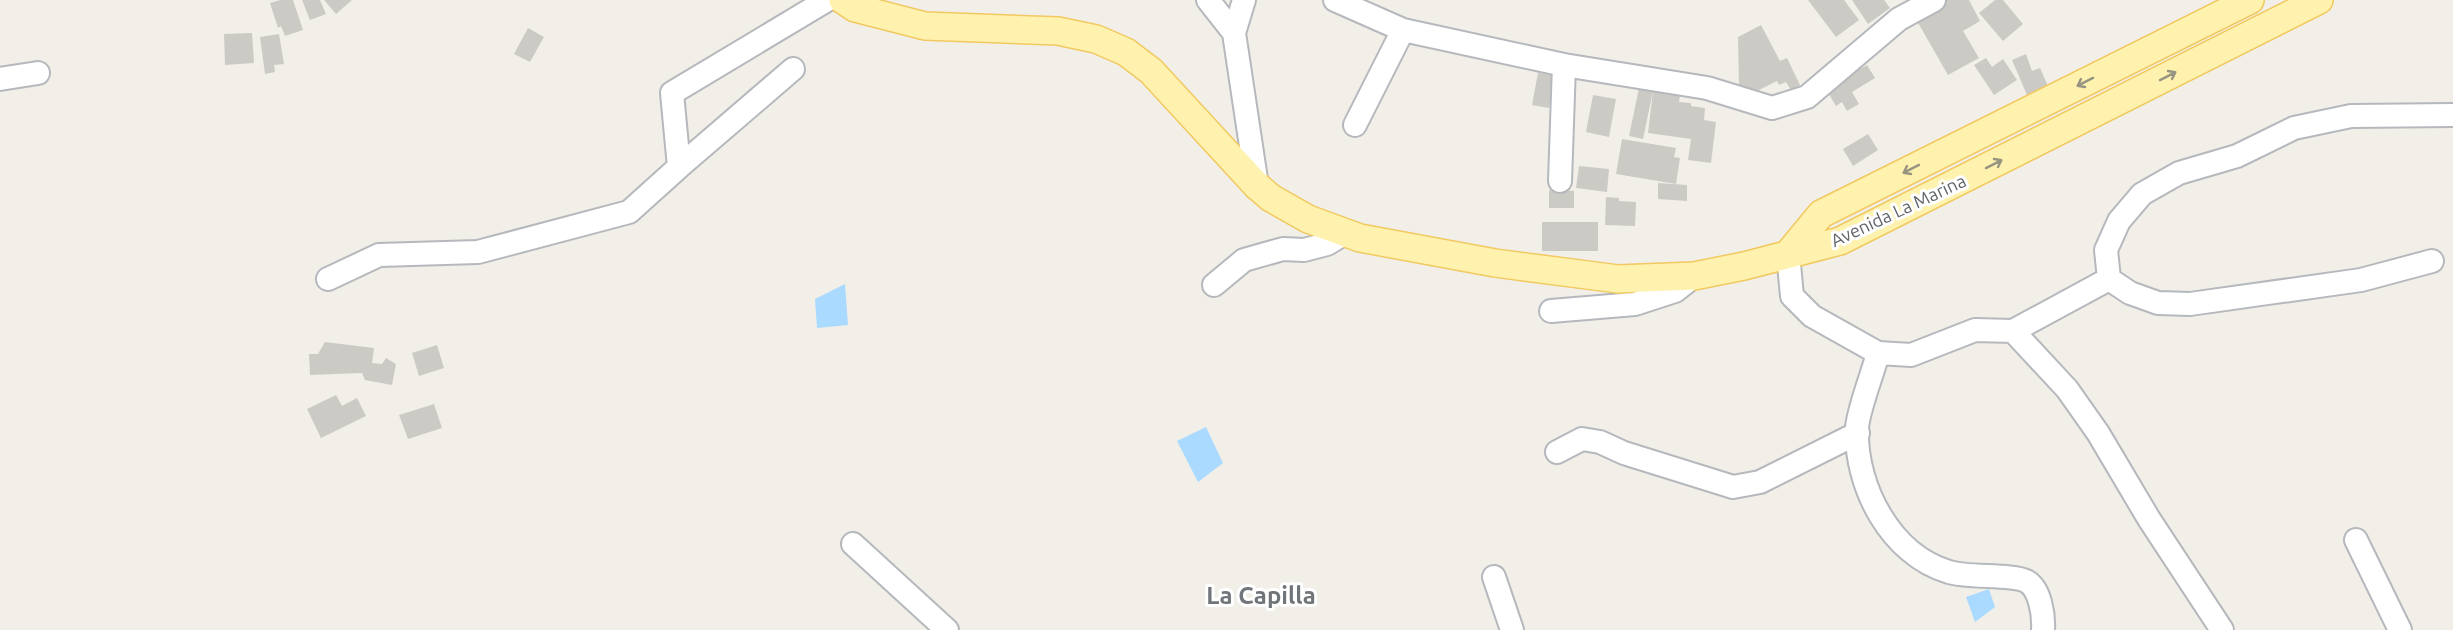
<svg xmlns="http://www.w3.org/2000/svg" width="2453" height="630" viewBox="0 0 2453 630" font-family="Ubuntu,sans-serif">
  <style>
    .water { fill: #aadaff }
    .building { fill: #cccac5 }
    .lines { fill: none; stroke-linecap: round; stroke-linejoin: round }
    .minor-casing { stroke: #b5b8bc; stroke-width: 26 }
    .major-casing { stroke: #f2c960; stroke-width: 30 }
    .minor { stroke: #fff; stroke-width: 22 }
    .major { stroke: #fff2af; stroke-width: 27 }
    .oneway { stroke: #979581 }
    .labels { text-anchor: middle; dominant-baseline: central; stroke-width: 6; stroke-linejoin: round; paint-order: stroke }
    .street-label { font-size: 18px; fill: #5f6368; stroke: #fff }
    .district-label { font-size: 24px; font-weight: bold; fill: #70757a; stroke: #fff }
  </style>
  <rect width="100%" height="100%" fill="#f1efe8"/>
  <!-- water -->
  <path class="water" d="M845 284 848 325 817 328 815 299Z
    M1206 427 1223 463 1198 482 1177 441Z
    M1989 589 1995 607 1975 622 1966 597Z"/>
  <!-- building -->
  <path class="building" d="M280 0H293L303 30 285 36 281 26 278 28 270 3Z
    M302 0H320L326 14 310 20Z
    M324 0H352L336 14Z
    M1808 0H1844L1859 20 1836 37Z
    M1852 0H1884L1890 8 1868 24Z
    M1946 0H1969L1980 21 1963 31 1979 58 1948 75 1917 21 1945 5 1943 2Z
    M1995 0H2003L2023 24 2003 41 1979 13Z
    M1761 25 1780 61 1787 58 1800 85 1791 90 1786 82 1779 85 1777 81 1749 95 1739 89 1738 37Z
    M528 28 544 37 530 62 514 54Z
    M252 33 254 63 225 65 224 34Z
    M279 34 284 64 274 65 275 72 265 74 260 37Z
    M2026 54 2032 71 2040 68 2048 86 2027 95 2012 60Z
    M1986 58 1992 67 2003 59 2017 80 1994 95 1974 65Z
    M1867 65 1875 78 1852 92 1859 104 1847 111 1842 102 1836 106 1826 89Z
    M1538 73 1555 76 1549 108 1532 105Z
    M1639 88 1653 91 1643 139 1629 136Z
    M1653 91 1680 95 1679 102 1691 103V106L1705 108 1704 120 1716 122 1711 163 1688 160 1691 139 1648 133Z
    M1593 95 1616 99 1609 137 1586 132Z
    M1868 134 1878 150 1853 166 1843 149Z
    M1622 139 1676 148 1674 157 1680 158 1676 184 1616 174Z
    M1579 166 1609 169 1607 192 1576 188Z
    M1658 183 1687 185V201L1658 199Z
    M1549 190 1574 191V208H1549Z
    M1606 197 1619 198V201L1636 202 1635 226 1605 225Z
    M1542 222H1598V251H1542Z
    M325 342 374 348 372 363 382 364 386 358 396 364 392 385 365 380 362 373 310 375 309 354H318Z
    M437 345 444 368 419 376 412 353Z
    M336 395 342 406 357 398 366 416 321 438 307 409Z
    M434 404 442 428 408 439 399 415Z"/>
  <g class="lines">
    <!-- minor casing -->
    <g class="minor-casing">
      <path id="minor" d="M1208 0 1234 33
        M1244 0 1234 33 1257 186
        M1335 0 1403 30 1564 65 1707 88 1772 108 1807 97 1899 19 1934 0
        M0 79 38 73
        M1355 125 1403 30
        M679 167 793 69
        M1560 181 1564 65
        M1788 254 1792 296 1812 316 1878 353 1911 355 1975 330 2013 331 2067 389 2098 433 2149 519 2222 630
        M328 279 379 255 478 252 629 212 679 167 672 93 827 0
        M2109 279 2106 250 2119 221 2142 194 2179 173 2237 156 2294 128 2351 116 2453 115
        M2109 279 2130 293 2158 303 2190 304 2361 280 2432 261
        M1214 285 1244 260 1283 249 1304 250 1327 244 1345 233
        M1551 311 1635 304 1675 291 1694 276
        M2013 331 2109 279
        M1878 353C1873 373 1858 410 1857 428 1855 487 1891 555 1949 572 1967 578 2012 574 2026 581 2040 588 2044 615 2043 630
        M1557 452 1582 439 1600 442 1624 453 1733 487 1760 482 1858 433
        M2356 540 2400 630
        M853 544 947 630
        M1494 577 1512 630"/>
    </g>
    <!-- major casing -->
    <g class="major-casing">
      <path id="major" d="M843 0 855 8 925 26 1058 31 1096 39 1126 52 1151 71 1257 186 1271 198 1308 219 1360 238 1495 263 1618 279 1694 276 1744 266 1840 241 2319 0
        M1788 254 1821 214 2250 0"/>
    </g>
    <!-- minor -->
    <use href="#minor" class="minor"/>
    <!-- major -->
    <use href="#major" class="major"/>
  </g>
  <!-- one-way arrows -->
  <defs><path id="oneway-shaft" d="M-6 0H5M1.5-3L5.5 0L1.5 3" fill="none" stroke-width="1.6" stroke-linecap="round" stroke-linejoin="round" transform="scale(1.5)"/></defs>
  <g class="oneway">
    <use href="#oneway-shaft" transform="translate(2168 76) rotate(-27)"/>
    <use href="#oneway-shaft" transform="translate(2085 82) rotate(153)"/>
    <use href="#oneway-shaft" transform="translate(1994 164) rotate(-27)"/>
    <use href="#oneway-shaft" transform="translate(1911 169) rotate(153)"/>
  </g>
  <g class="labels">
    <!-- street labels -->
    <g class="street-label">
      <text transform="translate(1898 210) rotate(-25)">Avenida La Marina</text>
    </g>
    <!-- district labels -->
    <g class="district-label">
      <text x="1261" y="595">La Capilla</text>
    </g>
  </g>
</svg>
